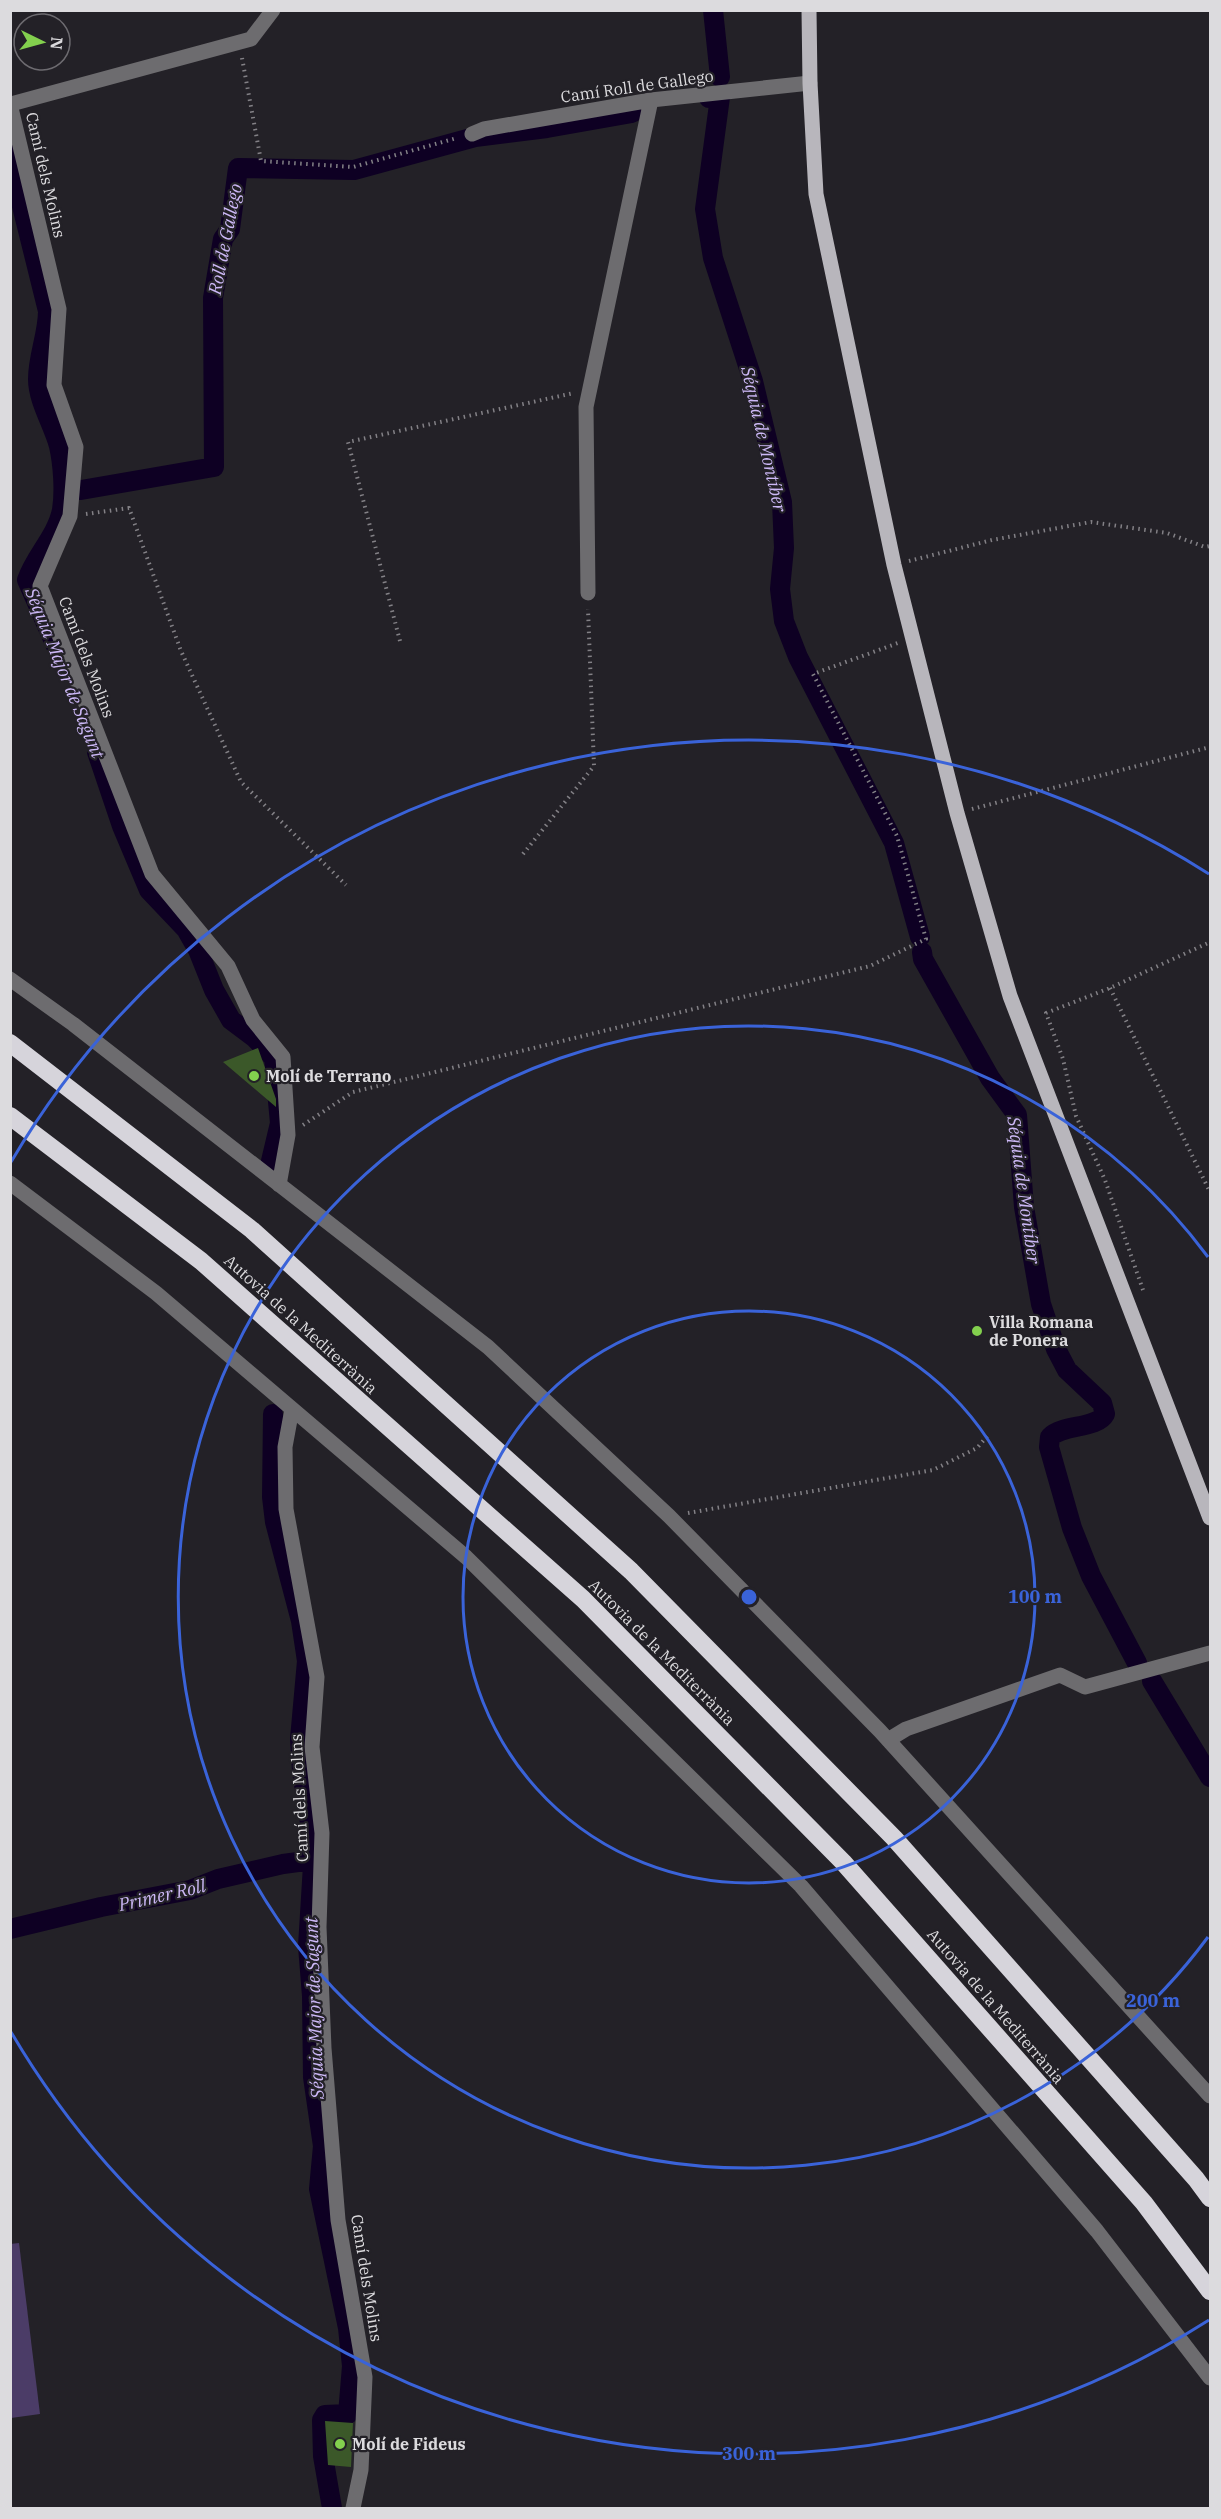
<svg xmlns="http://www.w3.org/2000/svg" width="1221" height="2519" viewBox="0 0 1221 2519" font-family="'IBM Plex Serif',serif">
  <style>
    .green { fill: #4b3c67 }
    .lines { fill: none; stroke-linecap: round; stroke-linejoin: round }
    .stream { stroke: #0e0023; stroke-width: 6 }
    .canal { stroke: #0e0023; stroke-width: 20 }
    .building { fill: #3b5829 }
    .path { stroke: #838186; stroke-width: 4; stroke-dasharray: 1.5 4.5; stroke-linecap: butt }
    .minor { stroke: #6d6c6f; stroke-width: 15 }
    .major { stroke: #b8b6bc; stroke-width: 15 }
    .highway { stroke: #d6d4db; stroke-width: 18 }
    .ring { fill: none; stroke: #3a63d9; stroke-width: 3 }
    .poi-dot { fill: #83d04e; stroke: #232127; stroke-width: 2 }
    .labels { text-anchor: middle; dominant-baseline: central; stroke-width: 4.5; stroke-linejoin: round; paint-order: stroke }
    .street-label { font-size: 16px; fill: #dcdbde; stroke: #232127 }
    .poi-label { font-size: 16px; font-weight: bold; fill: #dcdbde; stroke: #232127; text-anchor: start }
    .water-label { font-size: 18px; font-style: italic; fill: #ccb8f6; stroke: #232127 }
    .centre { fill: #3a63d9; stroke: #232127; stroke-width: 3 }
    .ring-label { font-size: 18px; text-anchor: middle; font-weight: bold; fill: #3a63d9; stroke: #232127; stroke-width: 4.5; stroke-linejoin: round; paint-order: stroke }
  </style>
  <rect width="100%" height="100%" fill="#232127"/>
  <!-- green -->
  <path class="green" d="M19 2243 40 2414 11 2418 10 2244Z"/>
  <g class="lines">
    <!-- stream -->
    <path class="stream" d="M62 489H64"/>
    <!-- canal -->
    <path class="canal" d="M713 10 720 77
      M709 98 720 97 705 209 713 258 753 381 782 502 784 548 780 589 784 621 798 657 894 843 920 937
      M10 147 19 194 48 311C48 334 38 356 38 379 38 401 53 424 59 446 63 464 65 491 62 510 57 536 35 556 27 580L56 646
      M81 490 214 467 213 298 223 239 230 229 238 168 354 170 475 137 547 128 632 113
      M97 752 122 826 149 890 186 929 198 950 214 990 231 1020 255 1038 274 1058 280 1123 271 1161
      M922 952 923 959 990 1078 1017 1115 1024 1207 1041 1304 1056 1349 1067 1370 1102 1403 1105 1414C1097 1429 1063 1424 1050 1437L1049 1447 1072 1528 1091 1576 1137 1663
      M273 1414 272 1497 275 1522 301 1621 307 1661 300 1739 302 1771 314 1849 308 1946 312 1996 313 2077 323 2146 319 2189 348 2328 352 2366 348 2414 325 2415 322 2420 323 2456 332 2508
      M1152 1681 1210 1777
      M10 1929 101 1907 190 1890 218 1879 283 1864 313 1860"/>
  </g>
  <!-- building -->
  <path class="building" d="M258 1048 276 1099V1107L223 1062Z
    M325 2421 353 2423 351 2467 328 2465Z"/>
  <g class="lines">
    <!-- path -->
    <path class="path" d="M242 58 261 161 353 167 457 138
      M86 514 129 508 181 651 241 782 346 885
      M909 561 992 540 1091 522 1167 533 1205 547 1210 546
      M400 641 348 442 574 393
      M972 809 1210 747
      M523 854 594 766 588 609
      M1110 988 1210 1192
      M303 1125 353 1092 870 966 926 939 897 836 813 674 898 643
      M1143 1290 1105 1180 1076 1116 1063 1059 1046 1013 1110 988 1208 943
      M688 1513 933 1470 977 1448 990 1433"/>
    <!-- minor -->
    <path class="minor" d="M10 104 59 309 54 385 76 447 70 516 40 586 152 874 228 966 253 1020 283 1057 288 1135 279 1185
      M11 104 251 39 273 10
      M472 134 484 129 651 100 810 83
      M588 593 586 407 651 100
      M10 979 73 1024 488 1347 669 1516 880 1731 1210 2096
      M10 1183 156 1293 466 1557 801 1886 1097 2231 1210 2378
      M292 1409 285 1447 286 1509 317 1677 312 1747 322 1833 319 1927 324 2048 338 2220 365 2377 361 2470 353 2508
      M888 1740 906 1729 1060 1675 1085 1687 1210 1653"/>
    <!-- major -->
    <path class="major" d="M809 10 810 83 816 194 894 565 957 813 1010 996 1210 1518"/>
    <!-- highway -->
    <path class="highway" d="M10 1043 252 1230 631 1571 894 1838 1196 2179 1210 2198
      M10 1116 201 1261 583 1599 843 1862 1144 2203 1210 2291"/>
  </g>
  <!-- distance rings -->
  <g class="ring">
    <circle cx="749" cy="1597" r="286"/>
    <path d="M1208 1937A571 571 0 1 1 1208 1257"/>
    <path d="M1209 2320A857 857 0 0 1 11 2032M11 1162A857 857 0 0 1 1209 874"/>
  </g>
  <!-- markers -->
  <g class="poi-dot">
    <circle cx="254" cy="1076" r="6"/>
    <circle cx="977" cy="1331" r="6"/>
    <circle cx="340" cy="2444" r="6"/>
  </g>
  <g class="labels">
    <!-- street labels -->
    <g class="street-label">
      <text transform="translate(637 86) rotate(-8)">Camí Roll de Gallego</text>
      <text transform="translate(46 175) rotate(77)">Camí dels Molins</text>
      <text transform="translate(87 657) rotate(69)">Camí dels Molins</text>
      <text transform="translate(301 1324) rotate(42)">Autovia de la Mediterrània</text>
      <text transform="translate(662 1652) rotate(45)">Autovia de la Mediterrània</text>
      <text transform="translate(299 1798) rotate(-93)">Camí dels Molins</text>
      <text transform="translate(996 2006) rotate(49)">Autovia de la Mediterrània</text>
      <text transform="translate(367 2278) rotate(81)">Camí dels Molins</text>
    </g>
    <!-- poi labels -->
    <g class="poi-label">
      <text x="266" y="1076">Molí de Terrano</text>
      <text x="989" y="1322">Villa Romana<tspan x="989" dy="18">de Ponera</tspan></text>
      <text x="352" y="2444">Molí de Fideus</text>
    </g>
    <!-- water labels -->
    <g class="water-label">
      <text transform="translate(225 239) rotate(-79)">Roll de Gallego</text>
      <text transform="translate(764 439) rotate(77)">Séquia de Montíber</text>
      <text transform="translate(65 673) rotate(68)">Séquia Major de Sagunt</text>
      <text transform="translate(1024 1190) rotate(82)">Séquia de Montíber</text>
      <text transform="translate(162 1895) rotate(-13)">Primer Roll</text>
      <text transform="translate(314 2008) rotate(-92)">Séquia Major de Sagunt</text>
    </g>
  </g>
  <circle cx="749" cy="1597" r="9" class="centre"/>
  <g class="ring-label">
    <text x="1035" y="1603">100 m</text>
    <text x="1153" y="2007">200 m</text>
    <text x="749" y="2460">300 m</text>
  </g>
  <!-- border -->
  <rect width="1221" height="2519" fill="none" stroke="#dcdbde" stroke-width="24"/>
  <!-- north arrow -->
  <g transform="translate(42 42) rotate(95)"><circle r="28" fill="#232127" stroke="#6d6b70" stroke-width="1.5"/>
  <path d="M0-4.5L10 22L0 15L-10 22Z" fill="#83d04e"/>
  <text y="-9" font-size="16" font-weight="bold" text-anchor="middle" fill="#dcdbde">N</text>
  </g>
</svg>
